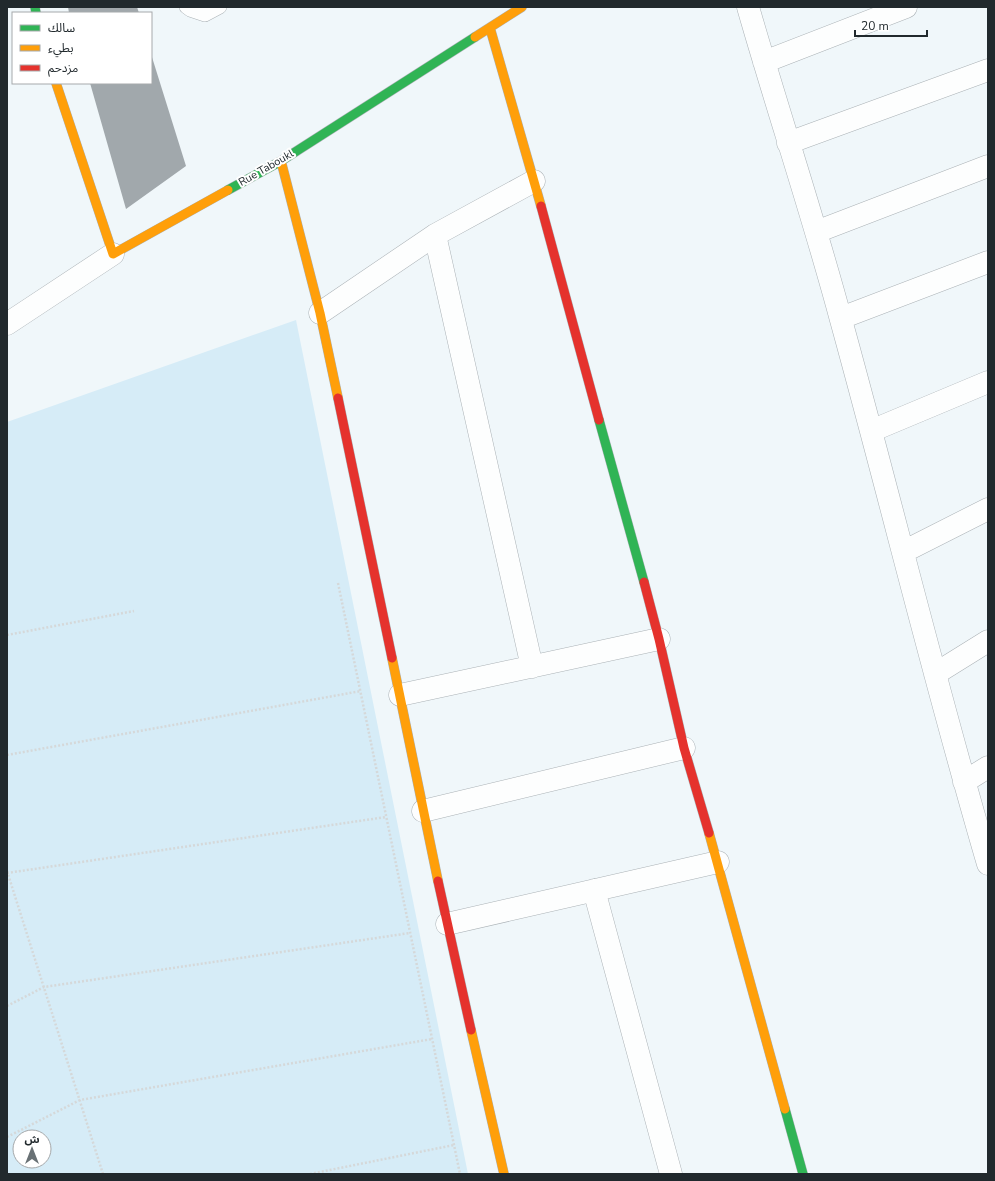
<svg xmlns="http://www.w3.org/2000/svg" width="995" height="1181" viewBox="0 0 995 1181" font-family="'Nunito Sans','Noto Sans Arabic',sans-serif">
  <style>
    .green { fill: #d6ecf7; fill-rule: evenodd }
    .building { fill: #a1a8ac }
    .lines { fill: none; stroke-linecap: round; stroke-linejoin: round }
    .lane-casing { stroke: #abb2b6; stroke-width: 14 }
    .street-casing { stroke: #abb2b6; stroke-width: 23 }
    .fast-casing { stroke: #abb2b6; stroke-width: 10 }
    .slow-casing { stroke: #abb2b6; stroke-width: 10 }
    .jam-casing { stroke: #abb2b6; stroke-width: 10 }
    .path { stroke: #d5d8d9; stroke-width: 2.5; stroke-dasharray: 2 2; stroke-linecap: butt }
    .lane { stroke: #fdfefe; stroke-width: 13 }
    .street { stroke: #fdfefe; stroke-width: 22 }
    .fast { stroke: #30b455; stroke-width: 9 }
    .slow { stroke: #ff9f0a; stroke-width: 9 }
    .jam { stroke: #e5322d; stroke-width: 9 }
    .labels { text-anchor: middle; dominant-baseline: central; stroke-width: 4; stroke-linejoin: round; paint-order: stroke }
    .street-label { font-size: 11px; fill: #21292d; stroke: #fff }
  </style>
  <rect width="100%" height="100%" fill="#f0f7fa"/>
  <!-- green -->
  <path class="green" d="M296 320 468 1174H7V422ZM20 1137H44V1161H20Z"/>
  <!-- building -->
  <path class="building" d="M68 7H137L139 13H69Z
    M151 54 186 166 126 209 90 83H151Z"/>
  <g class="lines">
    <!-- lane casing -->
    <g class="lane-casing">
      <path id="lane" d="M186 7 190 10 205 15 220 7"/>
    </g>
    <!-- street casing -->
    <g class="street-casing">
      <path id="street" d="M748 7C778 112 813 215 841 320 891 501 935 684 988 864
        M764 62 906 7
        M788 143 988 70
        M816 232 988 166
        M435 235 532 667
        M320 313 435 235 534 181
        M841 318 988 262
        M7 324 113 254
        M871 431 988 382
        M903 552 988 509
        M935 674 988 641
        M400 695 659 639
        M964 782 988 767
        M423 811 684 748
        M594 890 671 1174
        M447 924 718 862"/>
    </g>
    <!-- fast casing -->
    <g class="fast-casing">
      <path id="fast" d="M35 7 36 13
        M228 190 281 161 475 37
        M599 420 644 582
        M785 1109 803 1174"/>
    </g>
    <!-- slow casing -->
    <g class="slow-casing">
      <path id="slow" d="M490 28 541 206
        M475 37 522 7
        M56 83 113 254 228 190
        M281 161 320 313 338 398
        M392 658 438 881
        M709 833 785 1109
        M471 1030 504 1174"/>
    </g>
    <!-- jam casing -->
    <g class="jam-casing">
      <path id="jam" d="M541 206 599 420
        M338 398 392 658
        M644 582 659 639 684 748 709 833
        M438 881 471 1030"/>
    </g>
    <!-- path -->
    <path class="path" d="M338 583 460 1174
      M7 635 134 611
      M7 755 361 691
      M7 871 103 1174
      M7 873 386 817
      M7 1006 44 987 410 933
      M7 1137 80 1100 432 1039
      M310 1174 454 1145"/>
    <!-- lane -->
    <use href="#lane" class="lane"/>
    <!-- street -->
    <use href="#street" class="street"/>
    <!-- fast -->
    <use href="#fast" class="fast"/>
    <!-- slow -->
    <use href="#slow" class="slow"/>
    <!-- jam -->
    <use href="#jam" class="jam"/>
  </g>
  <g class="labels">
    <!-- street labels -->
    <g class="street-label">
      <text transform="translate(266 168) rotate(-30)">Rue Taboukl</text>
    </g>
  </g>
  <!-- border -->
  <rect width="995" height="1181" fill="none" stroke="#21292d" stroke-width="16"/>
  <!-- legend -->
  <rect x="12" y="12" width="140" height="72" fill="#ffffff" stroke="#a6a9ab"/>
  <rect x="20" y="25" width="20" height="6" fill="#30b455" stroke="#a6a9ab"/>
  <text x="48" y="32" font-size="12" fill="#21292d">سالك</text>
  <rect x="20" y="45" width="20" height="6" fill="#ff9f0a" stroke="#a6a9ab"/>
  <text x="48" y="52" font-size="12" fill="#21292d">بطيء</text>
  <rect x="20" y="65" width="20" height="6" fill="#e5322d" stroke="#a6a9ab"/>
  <text x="48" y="72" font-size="12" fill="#21292d">مزدحم</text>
  <!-- north arrow -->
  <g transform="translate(32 1149)"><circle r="19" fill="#ffffff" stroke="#a6a9ab"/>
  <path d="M0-3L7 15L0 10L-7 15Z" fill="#697175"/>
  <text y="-6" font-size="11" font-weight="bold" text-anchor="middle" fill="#21292d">ش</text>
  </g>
  <!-- scale -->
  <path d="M855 30v6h72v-6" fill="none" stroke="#21292d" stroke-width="2"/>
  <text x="861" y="30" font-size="12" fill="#21292d" stroke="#ffffff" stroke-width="3" paint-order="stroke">20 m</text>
</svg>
